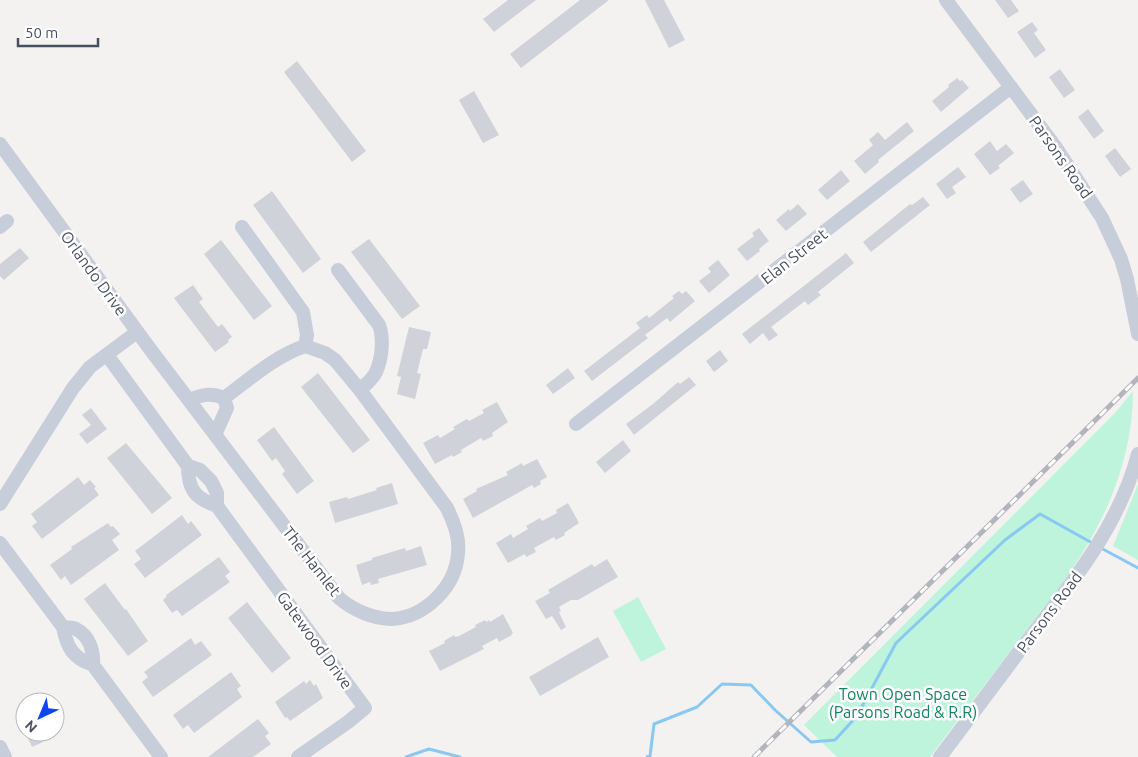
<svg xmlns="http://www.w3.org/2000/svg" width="1138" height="757" viewBox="0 0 1138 757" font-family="Ubuntu,sans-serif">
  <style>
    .green { fill: #bef3dc }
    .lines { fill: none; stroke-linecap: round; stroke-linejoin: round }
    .stream { stroke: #89c8f2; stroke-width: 3 }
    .building { fill: #d0d2d9 }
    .minor { stroke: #c7cdd9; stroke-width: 14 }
    .rail-casing { stroke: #b3b5bc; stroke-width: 5 }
    .rail { stroke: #fff; stroke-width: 3; stroke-dasharray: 9; stroke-linecap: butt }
    .labels { text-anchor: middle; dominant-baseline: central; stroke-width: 5; stroke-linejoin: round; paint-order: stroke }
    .street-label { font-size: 16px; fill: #485060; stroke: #fff }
    .park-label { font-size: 16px; fill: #128260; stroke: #fff }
  </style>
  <rect width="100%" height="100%" fill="#f4f2f1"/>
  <!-- green -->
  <path class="green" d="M1133 391C1133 456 1108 516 1072 569 1057 592 1039 614 1022 636 991 676 960 717 930 757H837L804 725 1115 413Z
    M1138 484V560L1113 546Z
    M638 597 666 649 641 662 613 611Z"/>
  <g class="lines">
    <!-- stream -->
    <path class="stream" d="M1099 547 1138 568
      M406 757 429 749 460 757
      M647 757 650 756 654 724 697 707 722 684 751 685 775 710 811 742 835 740 857 716 896 643 1005 540 1040 514 1094 544"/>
  </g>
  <!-- building -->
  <path class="building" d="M508 0H536L494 32 483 19Z
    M580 0H609L521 68 510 54Z
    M645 0H664L685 40 669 48Z
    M995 0H1011L1019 11 1008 18Z
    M1032 22 1038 30 1034 33 1046 50 1035 58 1017 32Z
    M297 61 366 151 352 162 284 72Z
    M1060 69 1075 90 1064 98 1049 77Z
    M957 78 960 81 962 80 969 88 941 112 932 101 949 87 948 85Z
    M474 91 499 135 483 143 459 100Z
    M1088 109 1104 131 1094 139 1078 117Z
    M907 122 914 131 878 160 879 162 865 174 854 161 873 145 869 140 878 132 885 140Z
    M990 141 997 151 1006 144 1014 153 998 166 1000 168 990 175 974 154Z
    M1115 148 1131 169 1120 177 1105 156Z
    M958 167 966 177 952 187 956 193 947 199 936 184Z
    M841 170 850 181 827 200 818 190Z
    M1023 180 1033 194 1020 203 1010 189Z
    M272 191 321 259 303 273 253 205Z
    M923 197 930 205 871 252 863 242 910 204 912 205Z
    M798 204 807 214 786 231 776 220 789 209 790 211Z
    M759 228 769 241 759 249 760 251 747 261 737 249 754 236 752 233Z
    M369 239 420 306 402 319 351 252Z
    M221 240 272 306 254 320 204 254Z
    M20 248 29 258 4 280 0 276V264Z
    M846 253 854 263 818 292 821 295 808 305 805 301 771 327 778 335 769 341 763 333 750 344 742 334Z
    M718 260 730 275 709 293 699 281 711 272 708 268Z
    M193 285 203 299 199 302 218 327 222 324 232 337 228 340 229 342 215 352 174 298Z
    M679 291 682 294 686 291 695 301 670 322 667 318 645 335 648 338 592 381 584 371 640 328 636 323 647 315 649 318 674 298 672 296Z
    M409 327 431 332 427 349H423L417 373 421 374 415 399 397 394 401 377 397 376Z
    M720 350 728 361 714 372 706 361Z
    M568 368 575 378 553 394 546 385Z
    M318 373 370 440 353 453 301 387Z
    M689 377 696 385 634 435 626 424 653 404 678 382 680 384Z
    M497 402 508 422 492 433 493 436 483 441 481 438 461 450 462 452 453 457 452 455 435 464 423 443 438 435 440 438 455 429 453 427 467 419 469 421 484 413 482 410Z
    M91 408 107 429 87 444 79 434 91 425 82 415Z
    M274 427 314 481 297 494 282 474 285 471 276 458 272 461 257 440Z
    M623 440 631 451 605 473 596 462Z
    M126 443 172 498 152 514 107 458Z
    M537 459 547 477 540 481 541 484 534 488 532 485 473 518 463 499 477 491 476 489 508 475 506 472 522 463 523 466Z
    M78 477 84 485 90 480 96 487 94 488 99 495 42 539 32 526 37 522 31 514Z
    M392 483 398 504 335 523 329 502 347 497 348 499 377 490 376 488Z
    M568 503 579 523 564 533 565 535 556 540 554 537 534 548 536 552 526 557 525 554 508 563 496 543 511 534 513 538 528 529 526 526 540 518 542 521 557 513 556 510Z
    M182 515 188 524 191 521 202 535 145 578 134 564 141 559 135 551Z
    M108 523 111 527 113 526 120 534 112 540 119 550 71 585 65 576 61 580 50 565 72 549 71 547Z
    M421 546 427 565 378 579 379 583 371 585 370 582 362 585 356 565 372 560V558L405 548 406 551Z
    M219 557 230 572 225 576 230 582 182 616 177 610 172 613 163 600 167 596 166 595Z
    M607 559 618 577 578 600H571L559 607 561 611 559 612 566 627 561 630 552 616 546 619 535 601 550 593 548 590 592 564 594 567Z
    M105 583 125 610 126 609 148 641 128 656 84 599Z
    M247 602 291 658 272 673 228 618Z
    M503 614 513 633 511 634 512 635 499 642 497 638 482 646 484 649 440 671 429 651 445 643 444 641 454 635 455 637 459 636 474 628 476 627 475 625 485 620 486 622 489 620 490 622Z
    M598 637 609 657 540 696 529 677Z
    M191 638 195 645 201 641 212 655 153 697 142 682 148 677 144 672Z
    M231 672 241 686 237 689 242 697 194 733 188 725 183 729 173 715Z
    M310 680 314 686 316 684 323 698 290 721 287 717 285 718 275 702 304 681 306 684Z
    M258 719 269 733 265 736 271 744 253 757H208Z
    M25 732H38L43 742 32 747Z"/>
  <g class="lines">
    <!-- minor -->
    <path class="minor" d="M946 0 1057 149 1102 218 1121 259 1127 279 1138 334
      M0 144 150 349 339 598C353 610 373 619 392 619 426 617 456 586 458 553 460 537 454 522 447 508L360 390 335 360 325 353 305 346 307 335 303 312 242 227
      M0 227 7 221
      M338 270 379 325C384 338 382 359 376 372 373 379 365 385 360 390
      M107 355 188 466C188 490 195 498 217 506L365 708 348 722 298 757
      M224 398C250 379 275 356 305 346
      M189 400C201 395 211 392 224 398
      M576 424 1011 87
      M215 435 227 408 224 398
      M188 466 200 470 211 481 217 493V506
      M0 504 73 388 90 367 137 332
      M0 543 63 627C67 648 73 658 93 665L161 757
      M63 627C67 628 73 627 76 629 90 636 94 652 93 665
      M0 747 5 757
      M940 757C968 720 996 682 1024 645 1069 587 1119 527 1138 454"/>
    <!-- rail casing -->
    <g class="rail-casing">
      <path id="rail" d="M754 757 1138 378"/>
    </g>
    <!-- rail -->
    <use href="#rail" class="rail"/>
  </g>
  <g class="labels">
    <!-- street labels -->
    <g class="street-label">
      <text transform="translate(1061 157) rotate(55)">Parsons Road</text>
      <text transform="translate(794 256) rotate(-38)">Elan Street</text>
      <text transform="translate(94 273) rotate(54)">Orlando Drive</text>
      <text transform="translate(312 561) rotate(52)">The Hamlet</text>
      <text transform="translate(1049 612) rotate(-53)">Parsons Road</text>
      <text transform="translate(315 640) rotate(54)">Gatewood Drive</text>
    </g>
    <!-- park labels -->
    <g class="park-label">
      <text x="903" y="694">Town Open Space<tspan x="903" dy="18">(Parsons Road &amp; R.R)</tspan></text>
    </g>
  </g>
  <!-- north arrow -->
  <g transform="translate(40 717) rotate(224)"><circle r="24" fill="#ffffff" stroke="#b6b9bf"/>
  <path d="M0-4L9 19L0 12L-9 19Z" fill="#0e46f1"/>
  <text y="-8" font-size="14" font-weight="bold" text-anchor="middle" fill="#485060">N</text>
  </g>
  <!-- scale -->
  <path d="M18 38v8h80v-8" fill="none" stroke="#485060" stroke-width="2.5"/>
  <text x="25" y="38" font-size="15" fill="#485060" stroke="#ffffff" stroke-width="4" paint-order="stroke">50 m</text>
</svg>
